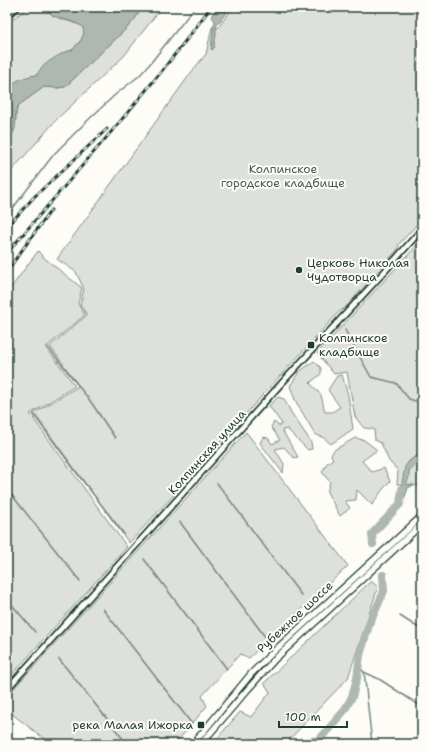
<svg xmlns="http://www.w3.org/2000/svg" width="429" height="751" font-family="'Shantell Sans',sans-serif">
	<rect width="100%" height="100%" fill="#fdfcf7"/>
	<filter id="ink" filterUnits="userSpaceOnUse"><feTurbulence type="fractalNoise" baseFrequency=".025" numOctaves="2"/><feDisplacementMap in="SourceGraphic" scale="8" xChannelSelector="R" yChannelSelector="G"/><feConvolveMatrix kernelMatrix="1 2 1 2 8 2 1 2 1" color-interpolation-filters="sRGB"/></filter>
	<g filter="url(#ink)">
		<!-- green -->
		<path fill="#dde0db" stroke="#7e8e88" d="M 29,7 L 48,7 C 54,21 70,20 82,26 L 85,31 L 84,34 L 81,40 L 72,50 L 65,52 L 37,75 L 31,76 L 19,80 L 14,83 L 7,90 L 7,23 Z
			M 142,7 L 162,7 L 124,56 L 57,119 L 7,176 L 7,141 L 8,140 C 11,135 13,130 15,124 C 17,118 15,111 19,105 L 44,87 L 57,88 L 65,87 L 124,31 L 135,19 Z
			M 233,7 L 422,7 L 422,219 L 399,244 L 398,249 L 346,307 L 339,312 L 268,389 L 172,497 L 129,543 L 34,413 L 79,386 L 50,346 L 87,315 L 80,305 L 84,289 L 76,272 L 57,259 L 193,70 L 206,54 L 212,27 L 218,28 Z
			M 422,240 L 422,486 L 397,484 L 398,471 L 389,461 L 381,443 L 375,440 L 374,429 L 364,428 L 355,417 L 347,372 L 334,374 L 317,353 Z
			M 38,251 L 43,257 L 82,288 L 78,304 L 85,315 L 46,347 L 75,386 L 30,414 L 127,547 L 7,680 L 7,293 Z
			M 314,361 L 321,368 L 321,374 L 310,383 L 321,395 L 325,412 L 332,412 L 340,407 L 328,390 L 337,376 L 342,375 L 348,395 L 353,429 L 331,444 L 324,438 L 315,434 L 295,400 L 290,386 L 299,372 Z
			M 278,397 L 284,399 L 292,414 L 311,442 L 312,449 L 308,450 L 287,429 L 282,430 L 298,457 L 294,458 L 284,447 L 275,449 L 284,464 L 283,473 L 260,443 L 263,437 L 268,438 L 272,444 L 280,440 L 271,427 L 274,422 L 279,426 L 282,424 L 269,406 Z
			M 246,432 L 348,566 L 249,658 L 240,654 L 202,696 L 207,706 L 175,744 L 51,744 L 7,710 L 7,696 Z
			M 355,438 L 364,440 L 377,450 L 362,461 L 372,472 L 384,468 L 390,481 L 383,489 L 372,505 L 357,490 L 356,500 L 345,501 L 350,508 L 340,516 L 327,492 L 330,482 L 322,472 L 327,463 L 333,459 L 331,455 L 334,450 Z
			M 371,581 L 378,587 L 348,678 L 285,744 L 212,744 L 240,712 L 251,717 L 270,692 L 264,683 Z"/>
		<!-- water -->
		<path fill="#aeb8b1" stroke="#75877f" d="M 48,7 L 107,7 L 113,11 L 121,12 L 127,11 L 133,7 L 142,7 L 135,19 L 124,31 L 65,87 L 57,88 L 44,87 L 19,105 C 14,112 16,120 15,128 C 14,133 11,136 8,140 L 7,141 L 7,90 C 10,87 11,85 14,83 C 21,78 29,76 37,75 C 41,65 54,58 63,53 C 66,52 69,51 72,50 C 79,44 87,35 82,26 L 73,22 L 53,16 L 50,13 Z
			M 218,7 L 229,7 L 229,9 L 217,25 L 216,29 L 216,35 L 214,45 L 215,47 L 212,50 L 211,49 L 213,29 L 215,21 L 211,16 Z
			M 422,452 L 422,461 L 409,470 L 409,477 L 406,485 L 412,484 L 412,486 L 408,488 L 405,497 L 399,499 L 405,467 L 409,461 Z"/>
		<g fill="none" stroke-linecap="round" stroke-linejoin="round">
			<!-- stream -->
			<path stroke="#75877f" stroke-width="1.5" d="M 7,216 L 54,154 L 85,123 L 116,94 L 139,76 L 149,65 L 195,7
				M 345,330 L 371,377 L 396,383 L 409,399 L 422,403
				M 48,347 L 91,402 L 115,438
				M 33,414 L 79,476 L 124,534
				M 217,483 L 301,595
				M 7,489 L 80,581
				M 180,522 L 269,642
				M 144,559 L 227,669
				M 7,599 L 35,632
				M 103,609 L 192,724
				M 400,616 L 422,630
				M 59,659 L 127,744
				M 359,667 L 364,672 L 365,680 L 372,744
				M 364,672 L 379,679 L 422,707"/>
			<!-- river -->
			<path stroke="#aeb8b1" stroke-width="8" d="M 373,544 L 372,534 L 400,504 L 402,489
				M 303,744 L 303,742 L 319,740 L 344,711 L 352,697 L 357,678 L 360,655 L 369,625 L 384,591 L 383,575"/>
			<!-- minor casing -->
			<g stroke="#1f3d34" stroke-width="8">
				<path id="minor" d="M 7,15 L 18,7
					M 7,689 L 279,386 L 385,271 L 422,229"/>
			</g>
			<!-- major casing -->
			<g stroke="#1f3d34" stroke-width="8">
				<path id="major" d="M 193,744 L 251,674 L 271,654 L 422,516
					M 201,744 L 248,689 L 275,659 L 422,524"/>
			</g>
			<!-- minor -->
			<use href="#minor" stroke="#fdfcf7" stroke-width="4.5"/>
			<!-- major -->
			<use href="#major" stroke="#fdfcf7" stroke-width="5.5"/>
			<!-- rail casing -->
			<g stroke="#1f3d34" stroke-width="3">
				<path id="rail" d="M 7,227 L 34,197 L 107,129
					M 7,253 C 76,172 148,93 211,7
					M 7,271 L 51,210"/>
			</g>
			<!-- rail -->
			<use href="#rail" stroke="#fdfcf7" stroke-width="1.5" stroke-dasharray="4.5" stroke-linecap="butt"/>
		</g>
	</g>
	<!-- markers -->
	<g fill="#1f3d34" stroke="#fdfcf7" stroke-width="1.5">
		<circle cx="299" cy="270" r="4"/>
		<rect x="307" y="341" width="8" height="8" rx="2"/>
		<rect x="197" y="721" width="8" height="8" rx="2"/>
	</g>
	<g text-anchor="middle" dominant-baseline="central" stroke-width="4" stroke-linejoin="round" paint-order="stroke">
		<!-- park labels -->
		<g font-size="12" fill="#455e55" stroke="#fdfcf7">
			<text x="283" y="169">Колпинское<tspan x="283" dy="14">городское кладбище</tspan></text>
		</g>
		<!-- poi labels -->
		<g font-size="12" fill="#1f3d34" stroke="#fdfcf7" text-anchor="start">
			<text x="307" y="263">Церковь Николая<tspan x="307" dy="14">Чудотворца</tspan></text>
			<text x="319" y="338">Колпинское<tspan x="319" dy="14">кладбище</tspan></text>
			<text x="193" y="725" text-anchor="end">река Малая Ижорка</text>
		</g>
		<!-- street labels -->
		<g font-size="12" fill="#1f3d34" stroke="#fdfcf7">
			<text transform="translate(207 452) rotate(-48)">Колпинская улица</text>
			<text transform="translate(295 617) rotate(-43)">Рубежное шоссе</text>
		</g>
	</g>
	<!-- margin -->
	<rect width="429" height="751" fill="none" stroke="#fdfcf7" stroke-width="24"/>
	<rect x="12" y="12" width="405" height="727" fill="none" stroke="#1f3d34" stroke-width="1.5" filter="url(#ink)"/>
	<!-- scale -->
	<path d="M279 721v6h68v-6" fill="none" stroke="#1f3d34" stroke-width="2"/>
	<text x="285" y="721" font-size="12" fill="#1f3d34" stroke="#fdfcf7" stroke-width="3" paint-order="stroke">100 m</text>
</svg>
